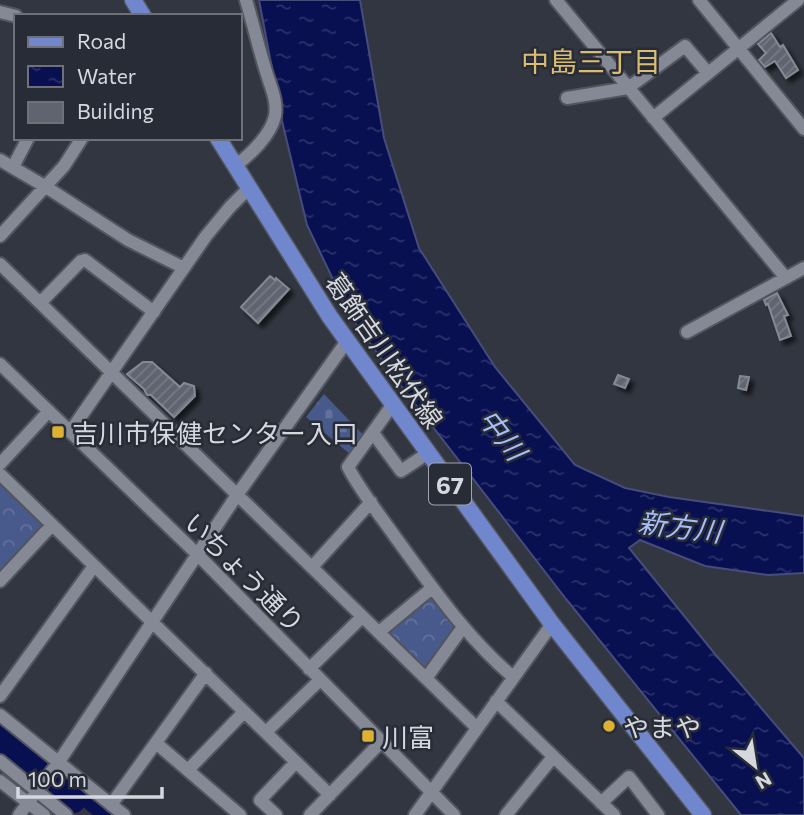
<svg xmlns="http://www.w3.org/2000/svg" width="804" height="815" font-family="Commissioner,'Noto Sans JP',sans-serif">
	<defs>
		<pattern id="cemetery-stones" width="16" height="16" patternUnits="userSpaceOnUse" patternTransform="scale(1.75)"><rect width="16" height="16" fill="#485a8c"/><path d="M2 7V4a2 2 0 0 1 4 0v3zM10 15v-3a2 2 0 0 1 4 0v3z" fill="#62719c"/></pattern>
		<pattern id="park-crowns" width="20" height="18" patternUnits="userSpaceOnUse" patternTransform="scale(1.75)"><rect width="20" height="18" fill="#485a8c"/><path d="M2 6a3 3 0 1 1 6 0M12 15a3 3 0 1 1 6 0" fill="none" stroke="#62719c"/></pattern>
		<pattern id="water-ripples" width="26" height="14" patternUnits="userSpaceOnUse" patternTransform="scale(1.75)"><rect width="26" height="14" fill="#091052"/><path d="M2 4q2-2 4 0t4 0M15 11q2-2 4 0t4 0" fill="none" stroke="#2c326a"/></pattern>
		<pattern id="building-hatch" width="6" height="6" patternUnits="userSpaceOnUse" patternTransform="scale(1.75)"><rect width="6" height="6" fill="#606470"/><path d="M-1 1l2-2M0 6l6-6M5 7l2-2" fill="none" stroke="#767984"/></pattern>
		<filter id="shadow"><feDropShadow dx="4.5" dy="4.5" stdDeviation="2" flood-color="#0009"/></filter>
	</defs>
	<rect width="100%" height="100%" fill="#323640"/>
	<!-- cemetery -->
	<path fill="url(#cemetery-stones)" d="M 324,394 L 365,437 L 351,455 L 306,417 Z"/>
	<!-- park -->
	<path fill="url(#park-crowns)" d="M 0,481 L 43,524 L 0,570 Z
		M 430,594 L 458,626 L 426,670 L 389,635 L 389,630 Z
		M 0,721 L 46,758 L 32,777 L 0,751 Z"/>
	<!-- water -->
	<path fill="url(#water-ripples)" stroke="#464c7c" stroke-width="2" d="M 259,0 L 360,0 L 384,138 L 419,248 L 495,367 L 575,465 L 625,488 L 669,497 L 804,516 L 804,573 L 768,575 L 705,566 L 640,540 L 629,548 L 715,654 L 804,758 L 804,815 L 741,815 L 566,599 L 399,383 L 351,317 L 307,225 L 282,121 Z"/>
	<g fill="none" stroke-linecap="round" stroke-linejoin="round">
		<!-- river -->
		<path stroke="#091052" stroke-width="18" d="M 0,727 L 107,815
			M 0,744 L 75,804"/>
	</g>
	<!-- building -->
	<path fill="url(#building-hatch)" stroke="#848996" stroke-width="2" filter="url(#shadow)" d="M 771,33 L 780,47 L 783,45 L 798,70 L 786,78 L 775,61 L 765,67 L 759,60 L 766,53 L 758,44 Z
		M 270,276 L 275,280 L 276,278 L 289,289 L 258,323 L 241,307 Z
		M 777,293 L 788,315 L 784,316 L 791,336 L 780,340 L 768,304 L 766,305 L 764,300 Z
		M 143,362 L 152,362 L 180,387 L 184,383 L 194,386 L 195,396 L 174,417 L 151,395 L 147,395 L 144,389 L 127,374 Z
		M 618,375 L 629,379 L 625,388 L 614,384 Z
		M 740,376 L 749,377 L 746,390 L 738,388 Z"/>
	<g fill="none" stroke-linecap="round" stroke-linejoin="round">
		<!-- minor casing -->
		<g stroke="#52555e" stroke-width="16">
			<path id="minor" d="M 556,0 L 786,278
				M 699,0 L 804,129
				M 0,12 L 16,16
				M 567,98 L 628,88 L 685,46 L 708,73
				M 653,118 L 798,0
				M 0,160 L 46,187 L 128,240 L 184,268
				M 235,166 C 250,155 271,135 275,116 C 278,100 269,83 265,68 C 258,46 253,23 246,0
				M 13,167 L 28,138
				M 0,236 L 64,166 L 82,138
				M 0,264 L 477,728
				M 40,303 L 81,261 L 85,260 L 154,312
				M 687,332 L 804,268
				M 0,364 L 197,554 L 454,815
				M 395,407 L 388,411 L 348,467 C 361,492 380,515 396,538 C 432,587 466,637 513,677
				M 70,432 L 206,236 L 230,207 L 249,188
				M 373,433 L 401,471 L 428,453
				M 0,464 L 49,411
				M 0,474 L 330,795
				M 312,567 L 371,502
				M 0,581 L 52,525
				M 379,632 L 432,588
				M 309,669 L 362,617
				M 427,677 L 463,627
				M 0,696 L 94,566
				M 496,701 L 614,815
				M 0,715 L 124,815
				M 266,732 L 320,680
				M 156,743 L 240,815
				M 0,761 L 66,815
				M 188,770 L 244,712
				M 0,781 L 44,815
				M 601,803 L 629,777 L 658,815
				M 111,805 L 206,673
				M 19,815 L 58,763 L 237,495 L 347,341
				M 276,815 L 260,800 L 296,762
				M 310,815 L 381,742
				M 415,815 L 552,624
				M 506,815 L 553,757"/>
		</g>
		<!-- major casing -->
		<g stroke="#52555e" stroke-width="19">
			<path id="major" d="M 133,0 L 143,16
				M 218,138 L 330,317 L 552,624 L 703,815"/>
		</g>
		<!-- minor -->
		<use href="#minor" stroke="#848995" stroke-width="12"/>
		<!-- major -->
		<use href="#major" stroke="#7187cd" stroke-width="16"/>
	</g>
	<!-- markers -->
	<g fill="#ddb133" stroke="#282c36" stroke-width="2.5">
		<rect x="51" y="425" width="14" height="14" rx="3.5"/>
		<circle cx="609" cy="726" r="7"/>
		<rect x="361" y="729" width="14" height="14" rx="3.5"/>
	</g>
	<g text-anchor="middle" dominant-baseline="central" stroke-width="5" stroke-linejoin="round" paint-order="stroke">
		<!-- shield labels -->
		<rect fill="#282c36" stroke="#a2a4ac" stroke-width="2" x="429" y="463.5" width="42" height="41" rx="5"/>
		<g font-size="24" font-weight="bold" fill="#d6d8df">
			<text x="450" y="484">67</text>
		</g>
		<!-- street labels -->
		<g font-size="26" fill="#d6d8df" stroke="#282c36">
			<text transform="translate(385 350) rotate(55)">葛飾吉川松伏線</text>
			<text transform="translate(245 572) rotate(45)">いちょう通り</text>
		</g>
		<!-- poi labels -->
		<g font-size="26" fill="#d6d8df" stroke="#282c36" text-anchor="start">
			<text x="72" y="432">吉川市保健センター入口</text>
			<text x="623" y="726">やまや</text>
			<text x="382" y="736">川富</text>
		</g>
		<!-- neighbourhood labels -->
		<g font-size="28" fill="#dabd72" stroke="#282c36">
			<text x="591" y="61">中島三丁目</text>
		</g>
		<!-- water labels -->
		<g font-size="28" font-style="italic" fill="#a7bdf8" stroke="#282c36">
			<text transform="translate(503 434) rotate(52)">中川</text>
			<text transform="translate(680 526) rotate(7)">新方川</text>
		</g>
	</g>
	<!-- legend -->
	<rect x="14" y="14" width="228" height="126" fill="#282c36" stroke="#6e717a" stroke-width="2"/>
	<rect x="28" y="37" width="35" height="10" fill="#7187cd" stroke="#6e717a" stroke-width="2"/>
	<text x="77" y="49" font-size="21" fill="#d6d8df">Road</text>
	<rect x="28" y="66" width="35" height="21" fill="url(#water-ripples)" stroke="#6e717a" stroke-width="2"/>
	<text x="77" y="84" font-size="21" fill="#d6d8df">Water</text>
	<rect x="28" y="102" width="35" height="21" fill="#606470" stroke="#6e717a" stroke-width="2"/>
	<text x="77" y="119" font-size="21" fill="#d6d8df">Building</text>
	<!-- north arrow -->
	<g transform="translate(755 766) rotate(150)" stroke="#282c36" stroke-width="5" paint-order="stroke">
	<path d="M0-5L12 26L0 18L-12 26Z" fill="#d6d8df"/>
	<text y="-10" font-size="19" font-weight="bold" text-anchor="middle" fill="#d6d8df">N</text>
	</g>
	<!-- scale -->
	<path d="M18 787v10h144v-10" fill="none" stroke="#d6d8df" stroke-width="3.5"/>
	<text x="28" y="787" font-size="21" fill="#d6d8df" stroke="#282c36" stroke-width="5" paint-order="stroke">100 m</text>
</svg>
